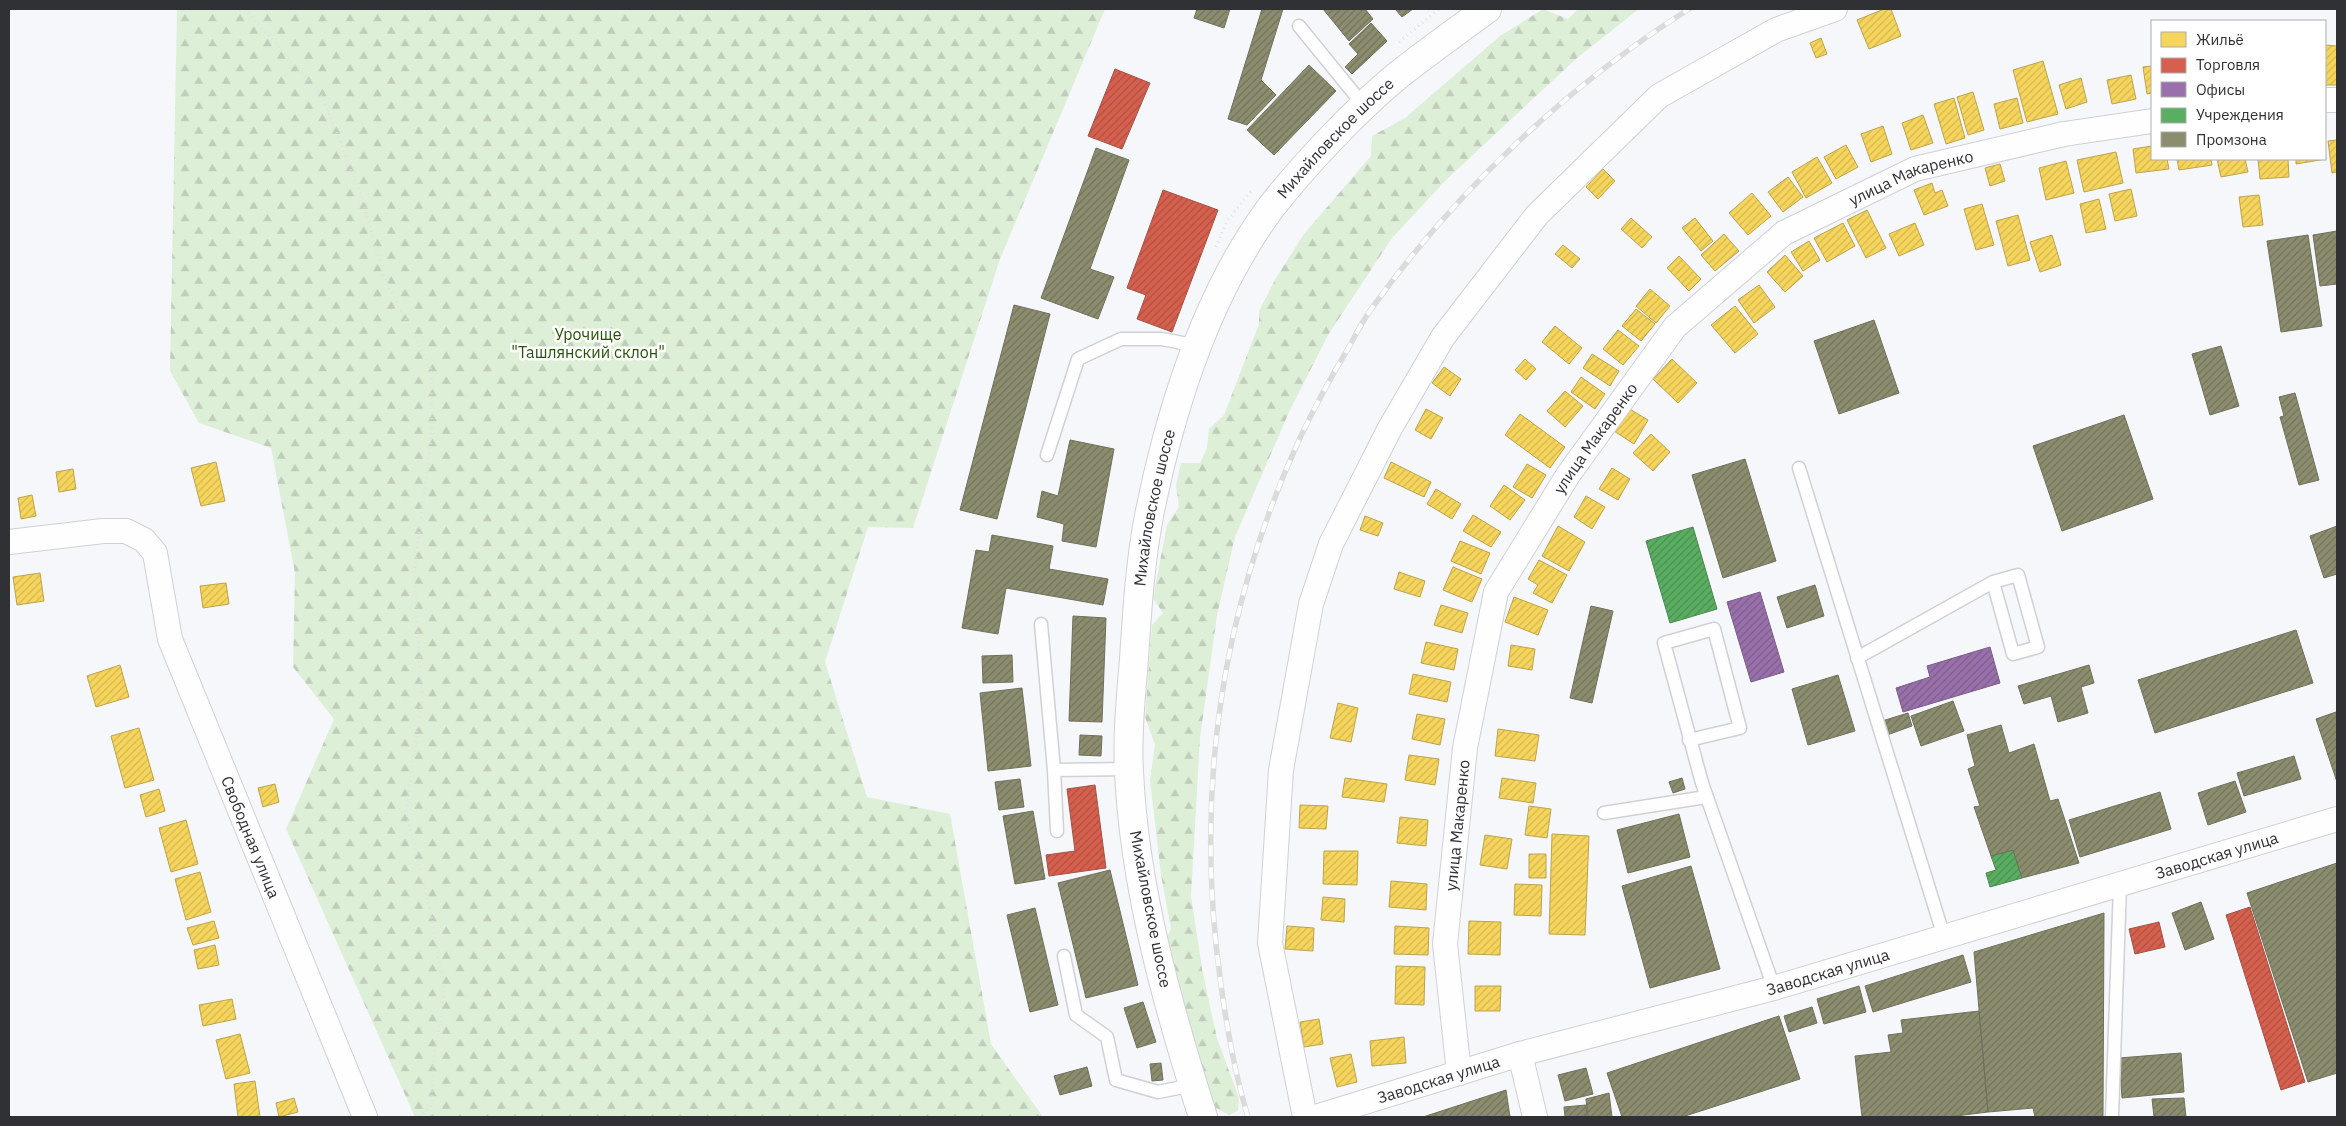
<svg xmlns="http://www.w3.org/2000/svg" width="2346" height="1126" font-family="'IBM Plex Sans',sans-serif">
	<defs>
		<pattern id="forest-firs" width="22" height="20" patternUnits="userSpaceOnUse" patternTransform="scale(1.25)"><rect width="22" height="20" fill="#deefd8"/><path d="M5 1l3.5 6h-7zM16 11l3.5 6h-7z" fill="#bfcdba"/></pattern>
		<pattern id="homes-hatch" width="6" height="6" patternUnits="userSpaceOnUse" patternTransform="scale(1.25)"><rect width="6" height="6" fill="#f6d55c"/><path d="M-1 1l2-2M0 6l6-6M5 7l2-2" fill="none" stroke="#d3b751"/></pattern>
		<pattern id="shops-hatch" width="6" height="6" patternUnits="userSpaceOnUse" patternTransform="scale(1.25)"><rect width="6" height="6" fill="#d6604d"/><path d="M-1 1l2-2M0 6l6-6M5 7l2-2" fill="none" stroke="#ae5041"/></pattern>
		<pattern id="offices-hatch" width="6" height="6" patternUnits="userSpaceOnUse" patternTransform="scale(1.25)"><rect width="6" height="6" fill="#9970ab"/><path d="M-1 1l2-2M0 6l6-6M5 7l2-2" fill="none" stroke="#7d5d8c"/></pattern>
		<pattern id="public-hatch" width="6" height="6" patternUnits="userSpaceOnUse" patternTransform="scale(1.25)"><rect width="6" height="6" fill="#5aae61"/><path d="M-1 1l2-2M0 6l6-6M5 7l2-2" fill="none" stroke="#4b8e51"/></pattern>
		<pattern id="industry-hatch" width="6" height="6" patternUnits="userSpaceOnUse" patternTransform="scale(1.25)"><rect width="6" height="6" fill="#8c8c6e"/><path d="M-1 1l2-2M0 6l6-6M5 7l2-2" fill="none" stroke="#73735b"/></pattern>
	</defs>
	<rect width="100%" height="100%" fill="#f5f7fa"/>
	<!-- forest -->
	<path fill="url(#forest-firs)" d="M 177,9 L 1105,9 L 1000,259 L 913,528 L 868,527 L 825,662 L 867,797 L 950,814 L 991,1044 L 1043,1117 L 415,1117 L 286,829 L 334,719 L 293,667 L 295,573 L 271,448 L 199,423 L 170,371 Z
		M 1543,9 L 1568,19 L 1578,9 L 1639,9 L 1577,58 L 1447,179 L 1392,238 L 1328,335 L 1289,412 L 1235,537 L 1217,615 L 1200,738 L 1191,896 L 1202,969 L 1217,1038 L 1239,1098 L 1238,1111 L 1229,1115 L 1212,1106 L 1165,941 L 1171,929 L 1161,875 L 1150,780 L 1155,745 L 1145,717 L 1152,625 L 1163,613 L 1153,598 L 1167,525 L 1179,507 L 1176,485 L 1181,463 L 1200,463 L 1207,448 L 1209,429 L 1224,415 L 1259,324 L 1259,311 L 1276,278 L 1304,234 L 1371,156 L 1372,136 L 1405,118 L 1500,36 Z"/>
	<!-- homes -->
	<path fill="url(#homes-hatch)" stroke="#bba450" d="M 1884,9 L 1891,9 L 1901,36 L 1869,49 L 1857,20 Z
		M 1821,38 L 1827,54 L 1816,58 L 1810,43 Z
		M 2325,45 L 2337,46 L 2337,85 L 2325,85 Z
		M 2043,61 L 2058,114 L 2027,122 L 2013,70 Z
		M 2152,66 L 2152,93 L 2147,94 L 2143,67 Z
		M 2131,75 L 2136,99 L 2112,104 L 2107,80 Z
		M 2081,78 L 2087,102 L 2066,109 L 2059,85 Z
		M 1973,92 L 1984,130 L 1968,135 L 1957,97 Z
		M 1954,98 L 1965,138 L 1946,144 L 1934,104 Z
		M 2017,98 L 2023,123 L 2000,129 L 1994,104 Z
		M 1923,115 L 1933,143 L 1911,150 L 1902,123 Z
		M 1883,126 L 1892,154 L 1871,162 L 1861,134 Z
		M 2337,140 L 2337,172 L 2332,173 L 2328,141 Z
		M 1846,145 L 1858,167 L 1836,179 L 1824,157 Z
		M 2152,146 L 2152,159 L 2167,159 L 2169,169 L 2136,173 L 2133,149 Z
		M 2116,152 L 2123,183 L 2084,192 L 2077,160 Z
		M 2325,153 L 2326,159 L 2296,164 L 2296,159 L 2325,159 Z
		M 1817,157 L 1832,183 L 1806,198 L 1792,172 Z
		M 2177,159 L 2211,159 L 2212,165 L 2179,170 Z
		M 2217,159 L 2245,159 L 2248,172 L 2221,177 Z
		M 2258,159 L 2288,159 L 2289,177 L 2260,179 Z
		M 2066,161 L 2074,193 L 2046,200 L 2039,168 Z
		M 2000,164 L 2005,181 L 1990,186 L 1985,168 Z
		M 1603,169 L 1615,181 L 1598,199 L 1586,187 Z
		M 1788,177 L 1803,197 L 1783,212 L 1768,192 Z
		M 1932,183 L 1935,193 L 1942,190 L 1948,206 L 1924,215 L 1914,190 Z
		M 2131,189 L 2137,216 L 2115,221 L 2109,194 Z
		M 1752,193 L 1771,216 L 1748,235 L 1729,213 Z
		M 2259,195 L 2263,225 L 2243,227 L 2239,197 Z
		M 2099,199 L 2106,229 L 2086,233 L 2080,204 Z
		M 1982,204 L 1994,245 L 1976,250 L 1964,209 Z
		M 1867,210 L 1886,248 L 1866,258 L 1847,220 Z
		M 2018,215 L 2030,260 L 2008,266 L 1996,221 Z
		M 1631,218 L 1652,237 L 1642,248 L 1621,229 Z
		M 1695,218 L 1713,241 L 1701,251 L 1682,228 Z
		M 1843,223 L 1855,246 L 1827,262 L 1814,238 Z
		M 1915,223 L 1924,245 L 1899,256 L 1889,234 Z
		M 1724,234 L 1739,251 L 1715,271 L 1701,255 Z
		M 2052,235 L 2061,265 L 2040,272 L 2030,242 Z
		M 1809,241 L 1820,260 L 1803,271 L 1791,252 Z
		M 1563,245 L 1580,259 L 1572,268 L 1555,254 Z
		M 1785,255 L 1803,276 L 1785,292 L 1767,272 Z
		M 1679,256 L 1701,279 L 1689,291 L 1667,268 Z
		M 1759,285 L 1775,307 L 1754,323 L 1738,300 Z
		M 1650,289 L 1670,306 L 1656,323 L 1636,306 Z
		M 1735,306 L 1758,334 L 1735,353 L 1711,325 Z
		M 1636,309 L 1655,324 L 1641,341 L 1622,326 Z
		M 1555,326 L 1582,348 L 1569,364 L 1542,342 Z
		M 1618,330 L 1639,346 L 1623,365 L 1603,349 Z
		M 1592,354 L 1619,371 L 1610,386 L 1583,368 Z
		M 1525,359 L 1536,369 L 1526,380 L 1515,370 Z
		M 1672,359 L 1697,383 L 1678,403 L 1653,379 Z
		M 1444,367 L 1461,379 L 1450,396 L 1432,383 Z
		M 1581,377 L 1605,394 L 1595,409 L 1571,392 Z
		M 1565,391 L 1583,406 L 1565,427 L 1547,411 Z
		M 1628,408 L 1648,420 L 1634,444 L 1614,431 Z
		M 1426,409 L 1443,418 L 1431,439 L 1415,430 Z
		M 1520,414 L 1565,447 L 1550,468 L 1505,435 Z
		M 1651,434 L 1670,452 L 1653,471 L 1633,453 Z
		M 216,462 L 225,501 L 201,506 L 191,468 Z
		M 1391,462 L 1431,482 L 1424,497 L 1384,478 Z
		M 1527,464 L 1546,475 L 1532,498 L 1513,487 Z
		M 1612,468 L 1630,479 L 1618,500 L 1599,489 Z
		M 73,469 L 76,489 L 59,492 L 56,472 Z
		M 1504,485 L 1525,500 L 1510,520 L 1490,506 Z
		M 1436,489 L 1461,504 L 1452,519 L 1427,504 Z
		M 32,495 L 36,516 L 21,519 L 18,498 Z
		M 1586,496 L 1605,507 L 1592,529 L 1574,517 Z
		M 1473,515 L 1501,532 L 1491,547 L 1463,531 Z
		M 1365,516 L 1383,523 L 1378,536 L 1360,530 Z
		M 1558,526 L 1585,542 L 1569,571 L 1542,556 Z
		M 1460,541 L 1490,553 L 1481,574 L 1451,561 Z
		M 1539,560 L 1567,575 L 1552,603 L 1533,593 L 1538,585 L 1528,579 Z
		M 1453,567 L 1482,579 L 1472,602 L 1443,590 Z
		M 1399,572 L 1425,581 L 1420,597 L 1394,589 Z
		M 40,573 L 44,601 L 17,605 L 13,577 Z
		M 226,583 L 229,604 L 203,608 L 200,586 Z
		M 1514,597 L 1548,610 L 1538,635 L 1505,622 Z
		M 1441,605 L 1468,613 L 1462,633 L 1434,625 Z
		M 1426,642 L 1458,649 L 1454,670 L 1421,663 Z
		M 1511,645 L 1535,649 L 1532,670 L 1508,666 Z
		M 120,665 L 129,697 L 96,707 L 87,676 Z
		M 1413,674 L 1451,682 L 1447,702 L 1409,694 Z
		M 1338,703 L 1358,708 L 1351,742 L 1330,738 Z
		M 1417,714 L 1445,719 L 1440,745 L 1412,739 Z
		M 139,728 L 154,780 L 125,788 L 111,736 Z
		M 1498,729 L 1539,735 L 1535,761 L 1495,756 Z
		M 1409,755 L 1439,759 L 1435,785 L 1405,780 Z
		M 1345,778 L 1387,784 L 1384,802 L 1342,797 Z
		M 1502,778 L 1536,783 L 1533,803 L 1499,798 Z
		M 275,784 L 279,802 L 263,807 L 258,788 Z
		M 159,789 L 165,811 L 146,817 L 140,795 Z
		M 1300,805 L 1328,806 L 1326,829 L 1299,828 Z
		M 1529,806 L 1551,809 L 1547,838 L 1525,835 Z
		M 1400,817 L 1428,820 L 1426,846 L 1397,843 Z
		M 186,820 L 198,864 L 171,872 L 159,828 Z
		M 1552,834 L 1589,836 L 1585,935 L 1549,934 Z
		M 1485,835 L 1512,839 L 1507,869 L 1480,865 Z
		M 1324,851 L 1358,851 L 1357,885 L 1323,884 Z
		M 1529,854 L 1546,854 L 1546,878 L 1529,878 Z
		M 200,872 L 211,912 L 186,920 L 175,879 Z
		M 1391,881 L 1427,884 L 1426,910 L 1389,907 Z
		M 1515,884 L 1542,885 L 1541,916 L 1514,915 Z
		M 1323,897 L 1345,899 L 1344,922 L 1321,920 Z
		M 214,921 L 219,938 L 193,945 L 187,928 Z
		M 1469,921 L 1501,922 L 1500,955 L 1468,954 Z
		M 1287,926 L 1314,928 L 1313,951 L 1285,949 Z
		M 1395,926 L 1429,928 L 1428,955 L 1394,954 Z
		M 215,945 L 219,965 L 198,969 L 194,950 Z
		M 1396,966 L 1425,967 L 1424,1005 L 1395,1004 Z
		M 1475,986 L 1501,986 L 1500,1011 L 1475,1011 Z
		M 232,999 L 236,1019 L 203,1026 L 199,1005 Z
		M 1319,1019 L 1323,1044 L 1304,1047 L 1300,1022 Z
		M 240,1034 L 250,1073 L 226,1079 L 216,1040 Z
		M 1404,1037 L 1406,1063 L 1372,1066 L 1370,1041 Z
		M 1351,1054 L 1357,1082 L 1337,1087 L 1330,1058 Z
		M 255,1081 L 260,1117 L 238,1117 L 234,1084 Z
		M 294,1098 L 298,1112 L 279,1117 L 276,1103 Z"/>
	<!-- shops -->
	<path fill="url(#shops-hatch)" stroke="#a45246" d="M 1115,69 L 1150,83 L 1122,149 L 1088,136 Z
		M 1163,190 L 1218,210 L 1172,332 L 1137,319 L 1146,295 L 1127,288 Z
		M 1095,785 L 1106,868 L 1049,876 L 1046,855 L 1075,851 L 1067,789 Z
		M 2250,907 L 2305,1082 L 2281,1090 L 2226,915 Z
		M 2159,922 L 2165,947 L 2135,954 L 2129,929 Z"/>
	<!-- offices -->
	<path fill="url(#offices-hatch)" stroke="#7a5d87" d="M 1760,592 L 1784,672 L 1751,682 L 1727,602 Z
		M 1990,647 L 2000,683 L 1903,712 L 1896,688 L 1930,677 L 1927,666 Z"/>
	<!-- public -->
	<path fill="url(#public-hatch)" stroke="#4d8854" d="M 1693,527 L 1717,609 L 1670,623 L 1646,541 Z
		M 2013,850 L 2022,878 L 1990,887 L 1986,873 L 1996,870 L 1991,856 Z"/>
	<!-- industry -->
	<path fill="url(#industry-hatch)" stroke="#70715d" d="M 1197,9 L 1230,9 L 1224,28 L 1194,18 Z
		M 1262,9 L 1283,9 L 1261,80 L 1276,95 L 1247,125 L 1228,119 Z
		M 1323,9 L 1365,9 L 1373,19 L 1349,41 Z
		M 1395,9 L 1413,9 L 1402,17 Z
		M 1371,23 L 1387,41 L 1352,74 L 1345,67 L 1358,54 L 1349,44 Z
		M 1309,65 L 1336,91 L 1274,155 L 1247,130 Z
		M 1096,148 L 1129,160 L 1090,269 L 1114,277 L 1098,319 L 1041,298 Z
		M 2337,231 L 2337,284 L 2320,286 L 2313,235 Z
		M 2308,235 L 2322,326 L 2281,332 L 2267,241 Z
		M 1014,305 L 1050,314 L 997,519 L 960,510 Z
		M 1874,320 L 1899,393 L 1839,414 L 1814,341 Z
		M 2221,346 L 2239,406 L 2210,415 L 2192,354 Z
		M 2295,393 L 2319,480 L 2299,485 L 2280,417 L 2284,416 L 2279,397 Z
		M 2124,415 L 2153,499 L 2062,531 L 2033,446 Z
		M 1070,440 L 1114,449 L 1096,547 L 1062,541 L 1064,524 L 1037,517 L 1042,491 L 1058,496 Z
		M 1745,459 L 1776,561 L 1723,578 L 1692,475 Z
		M 2337,526 L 2337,574 L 2324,578 L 2310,536 Z
		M 992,535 L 1053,546 L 1049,569 L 1108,579 L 1103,605 L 1006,588 L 998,634 L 962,628 L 976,550 L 989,552 Z
		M 1815,585 L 1824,616 L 1787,628 L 1777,597 Z
		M 1591,606 L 1613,611 L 1592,703 L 1570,698 Z
		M 1073,616 L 1106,618 L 1102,722 L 1069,721 Z
		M 2296,630 L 2313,683 L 2155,733 L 2138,680 Z
		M 1012,655 L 1013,682 L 983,683 L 982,656 Z
		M 2089,665 L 2094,683 L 2081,687 L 2088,713 L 2058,722 L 2051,696 L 2024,704 L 2018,686 Z
		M 1838,675 L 1855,731 L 1808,745 L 1792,689 Z
		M 1022,688 L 1031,766 L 988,771 L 980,693 Z
		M 1953,701 L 1964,731 L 1921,746 L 1911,716 Z
		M 2336,712 L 2337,717 L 2337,782 L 2316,719 Z
		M 1908,713 L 1912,726 L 1887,735 L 1882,721 Z
		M 2001,725 L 2009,753 L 2034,744 L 2050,801 L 2058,799 L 2079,863 L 2022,878 L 2013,850 L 1991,856 L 1974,807 L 1980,806 L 1968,769 L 1975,766 L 1967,735 Z
		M 1080,735 L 1102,736 L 1101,756 L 1079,755 Z
		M 2294,756 L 2301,779 L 2244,796 L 2237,773 Z
		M 1682,778 L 1685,789 L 1673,793 L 1669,782 Z
		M 1020,779 L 1024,807 L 999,810 L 995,782 Z
		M 2235,781 L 2246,812 L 2208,825 L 2198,793 Z
		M 2160,792 L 2171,829 L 2080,857 L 2069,820 Z
		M 1033,811 L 1045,879 L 1015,884 L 1003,816 Z
		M 1679,814 L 1690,857 L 1628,873 L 1617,830 Z
		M 2337,863 L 2337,1073 L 2308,1082 L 2247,893 Z
		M 1691,866 L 1720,969 L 1650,988 L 1622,886 Z
		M 1110,870 L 1138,985 L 1086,998 L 1058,883 Z
		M 2201,902 L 2214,939 L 2185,950 L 2172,913 Z
		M 1035,908 L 1058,1005 L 1030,1012 L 1007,915 Z
		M 2104,913 L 2103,1117 L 2035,1117 L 2033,1108 L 1988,1112 L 1974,952 Z
		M 1963,955 L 1971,982 L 1873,1012 L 1865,986 Z
		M 1859,986 L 1866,1012 L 1824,1024 L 1817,999 Z
		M 1143,1002 L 1156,1042 L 1137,1048 L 1124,1008 Z
		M 1812,1007 L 1817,1023 L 1789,1032 L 1784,1016 Z
		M 1979,1011 L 1988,1112 L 1948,1117 L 1862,1117 L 1855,1056 L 1891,1052 L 1888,1035 L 1903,1033 L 1901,1020 Z
		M 1779,1016 L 1800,1079 L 1682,1117 L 1622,1117 L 1607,1073 Z
		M 2181,1053 L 2184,1092 L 2122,1098 L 2119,1058 Z
		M 1161,1063 L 1163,1080 L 1152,1081 L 1150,1064 Z
		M 1087,1067 L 1092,1086 L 1060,1095 L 1054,1076 Z
		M 1586,1068 L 1593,1094 L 1565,1101 L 1558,1075 Z
		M 1506,1090 L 1510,1117 L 1423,1117 Z
		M 1609,1093 L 1612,1117 L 1588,1117 L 1586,1099 Z
		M 2184,1098 L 2186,1117 L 2154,1117 L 2152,1099 Z
		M 1586,1105 L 1587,1117 L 1565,1117 L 1564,1107 Z"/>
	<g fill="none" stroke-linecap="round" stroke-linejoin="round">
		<!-- lane casing -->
		<g stroke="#cfd1d4" stroke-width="15">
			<path id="lane" d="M 1299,26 L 1365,107
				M 1047,455 L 1078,359 L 1121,339 L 1162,339 L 1198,346
				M 1799,468 L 1944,937
				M 1041,624 L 1054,770
				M 1857,658 L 1993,582 L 2018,575 L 2038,647 L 2013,654 L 1993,582
				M 1689,740 L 1740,728 L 1714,629 L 1664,643 L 1702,783 L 1774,988
				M 1604,813 L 1706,797
				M 1057,831 L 1054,770 L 1129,769
				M 1064,956 L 1076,1015 L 1107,1037 L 1116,1080 L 1158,1092 L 1193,1085
				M 2112,1117 L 2120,885"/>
		</g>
		<!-- street casing -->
		<g stroke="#cfd1d4" stroke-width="26">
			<g id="street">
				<path d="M 2325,100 L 2337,100"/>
				<path id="s1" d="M 9,542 L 103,531 L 126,531 L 144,540 L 155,553 L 170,639 L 365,1117"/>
				<path d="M 1520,1054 L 1535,1117"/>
				<path id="s2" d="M 1459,1073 L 1445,944 L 1465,748 L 1496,592 L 1568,475 L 1675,327 L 1784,233 L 1915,169 L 2064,134 L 2152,121"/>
				<path d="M 1305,1117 L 1270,943 L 1281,770 L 1311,604 L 1331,544 L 1390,428 L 1443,337 L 1537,215 L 1659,96 L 1776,30 L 1835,9"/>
				<path id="s3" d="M 1316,1117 L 1520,1054 L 1774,988 L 2337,819"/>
			</g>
		</g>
		<!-- secondary casing -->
		<g stroke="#cfd1d4" stroke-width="30">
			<g id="secondary">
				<path id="s4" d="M 1203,1117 C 1168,1007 1134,887 1129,771 C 1127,734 1131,696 1134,659 C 1137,612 1140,563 1149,516 C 1170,411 1207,293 1272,206 C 1305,164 1356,110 1397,76 C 1426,53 1457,31 1487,9"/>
			</g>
		</g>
		<!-- path -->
		<path stroke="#e0e1e2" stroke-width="3" stroke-dasharray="1 4" stroke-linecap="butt" d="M 245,9 L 322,96 L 363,200 L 383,275 L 431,369 L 432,432 L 414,572 L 422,696 L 406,812 L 431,914 L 444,993 L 434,1058 L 431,1106 L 420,1117
			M 1399,42 L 1439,9
			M 1216,247 L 1227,221 L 1252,190"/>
		<!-- lane -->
		<use href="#lane" stroke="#fefefe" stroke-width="12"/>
		<!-- street -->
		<use href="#street" stroke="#fefefe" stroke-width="24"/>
		<!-- secondary -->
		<use href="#secondary" stroke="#fefefe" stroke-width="28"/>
		<!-- rail casing -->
		<g stroke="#dbdbdc" stroke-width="5.5">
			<path id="rail" d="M 1248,1117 C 1235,1074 1227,1029 1221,985 C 1194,795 1220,612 1300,438 C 1315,406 1331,377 1349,347 C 1356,334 1363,320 1372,308 C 1457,190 1566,87 1689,9"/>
		</g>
		<!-- rail -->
		<use href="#rail" stroke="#fff" stroke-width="4" stroke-dasharray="11" stroke-linecap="butt"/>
	</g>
	<g text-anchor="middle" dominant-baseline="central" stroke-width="5" stroke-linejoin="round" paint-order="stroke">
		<!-- street labels -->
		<g font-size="16" fill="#303134" stroke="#fff">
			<text stroke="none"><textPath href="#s4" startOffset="1040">Михайловское шоссе</textPath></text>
			<text stroke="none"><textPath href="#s2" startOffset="1089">улица Макаренко</textPath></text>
			<text stroke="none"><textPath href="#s2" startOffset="669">улица Макаренко</textPath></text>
			<text stroke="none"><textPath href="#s4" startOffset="620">Михайловское шоссе</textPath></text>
			<text stroke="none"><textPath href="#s2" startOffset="249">улица Макаренко</textPath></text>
			<text stroke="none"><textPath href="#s1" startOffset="456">Свободная улица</textPath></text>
			<text stroke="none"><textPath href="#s3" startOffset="938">Заводская улица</textPath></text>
			<text transform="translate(1151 909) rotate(79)">Михайловское шоссе</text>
			<text stroke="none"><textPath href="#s3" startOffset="532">Заводская улица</textPath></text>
			<text stroke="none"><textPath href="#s3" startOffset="128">Заводская улица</textPath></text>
		</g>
		<!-- park labels -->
		<g font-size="16" fill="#295309" stroke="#fff">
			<text x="588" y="334">Урочище<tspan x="588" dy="18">"Ташлянский склон"</tspan></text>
		</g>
	</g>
	<!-- border -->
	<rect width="2346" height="1126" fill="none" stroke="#303134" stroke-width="20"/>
	<!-- legend -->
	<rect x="2151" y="20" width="175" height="140" fill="#ffffff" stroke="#acadae"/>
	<rect x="2161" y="32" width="25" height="15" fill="#f6d55c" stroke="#acadae"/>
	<text x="2196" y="45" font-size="15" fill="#303134">Жильё</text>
	<rect x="2161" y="58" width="25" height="15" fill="#d6604d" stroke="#acadae"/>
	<text x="2196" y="70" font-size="15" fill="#303134">Торговля</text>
	<rect x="2161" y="82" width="25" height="15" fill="#9970ab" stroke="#acadae"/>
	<text x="2196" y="95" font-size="15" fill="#303134">Офисы</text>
	<rect x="2161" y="108" width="25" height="15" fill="#5aae61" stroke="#acadae"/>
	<text x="2196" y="120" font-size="15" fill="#303134">Учреждения</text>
	<rect x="2161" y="132" width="25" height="15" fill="#8c8c6e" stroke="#acadae"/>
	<text x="2196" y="145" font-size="15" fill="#303134">Промзона</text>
</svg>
